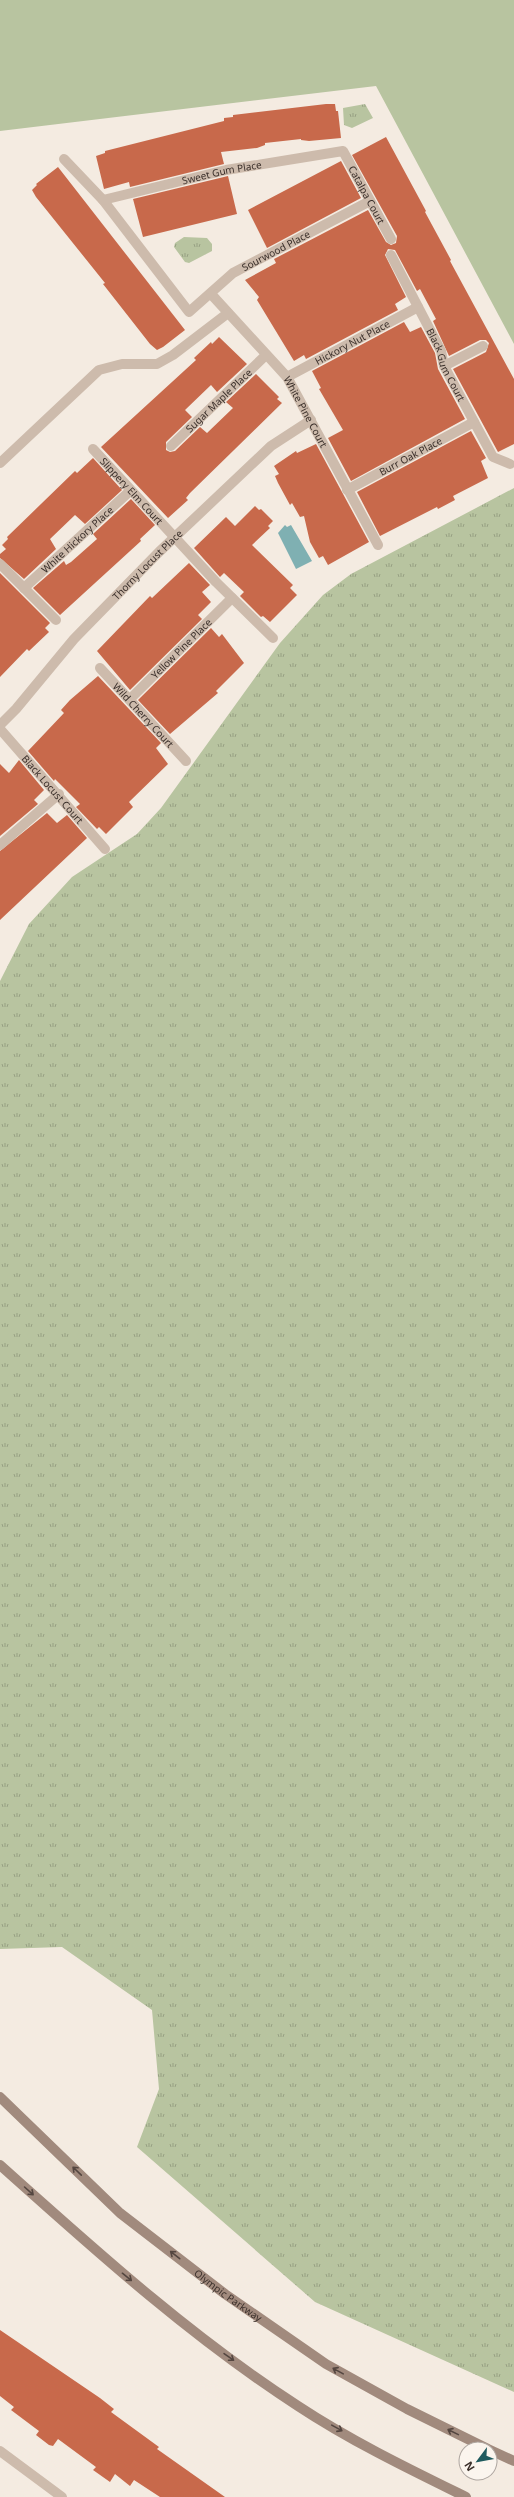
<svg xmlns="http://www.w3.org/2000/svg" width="514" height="2497" font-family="'Noto Sans',sans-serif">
	<defs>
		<pattern id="grass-tufts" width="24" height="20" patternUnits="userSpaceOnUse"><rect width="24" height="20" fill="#b8c4a0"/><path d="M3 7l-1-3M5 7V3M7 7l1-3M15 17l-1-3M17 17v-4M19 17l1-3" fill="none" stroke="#97a083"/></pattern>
	</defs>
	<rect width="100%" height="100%" fill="#f4ebe1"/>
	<!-- grass -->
	<path fill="url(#grass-tufts)" d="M 365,104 L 373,118 L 352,128 L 344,125 L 343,108 Z
		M 184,237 L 207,238 L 212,244 L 212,251 L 189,263 L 185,262 L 174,247 L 175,243 Z
		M 514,488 L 514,2392 L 315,2302 L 137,2147 L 159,2089 L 152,2010 L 62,1947 L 0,1949 L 0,981 L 29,924 L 72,877 L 137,834 L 161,808 L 280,643 L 323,595 L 351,574 Z"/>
	<!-- pitch -->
	<path fill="#b8c4a0" d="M 0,0 L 514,0 L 514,344 L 376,86 L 0,131 Z"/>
	<!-- water -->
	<path fill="#7fb0b2" d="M 285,525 L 287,527 L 291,525 L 312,561 L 296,569 L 278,533 Z"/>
	<!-- building -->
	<path fill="#c8694b" d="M 326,104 L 335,104 L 336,111 L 338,111 L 341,138 L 309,141 L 301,140 L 301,139 L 265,143 L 265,145 L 257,148 L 221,152 L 224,164 L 130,187 L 129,182 L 104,189 L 96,156 L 105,153 L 105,151 L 224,121 L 224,118 L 233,117 L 233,115 Z
		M 386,137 L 426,211 L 425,212 L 451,260 L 450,261 L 514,379 L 514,444 L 498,452 L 453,369 L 486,352 L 489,343 L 486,340 L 480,340 L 449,356 L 433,321 L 436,319 L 420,289 L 417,291 L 395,250 L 388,249 L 385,255 L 406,297 L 395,304 L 398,310 L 306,359 L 304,355 L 294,361 L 257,300 L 259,297 L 245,280 L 276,263 L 274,259 L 368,210 L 386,242 L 391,245 L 396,243 L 397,236 L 352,155 Z
		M 341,161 L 361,198 L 267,248 L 248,210 Z
		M 58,167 L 185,330 L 163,347 L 157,350 L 150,344 L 103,284 L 105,283 L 36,197 L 32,190 L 37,185 L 36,184 Z
		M 228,176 L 237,214 L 143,237 L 133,199 Z
		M 404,322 L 410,332 L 421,327 L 435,353 L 438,369 L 465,419 L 351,481 L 328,438 L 343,430 L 319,389 L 321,388 L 312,371 Z
		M 219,337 L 247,364 L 217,392 L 211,385 L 185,410 L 192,417 L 166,442 L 166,450 L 170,452 L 175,451 L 200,427 L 207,433 L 233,408 L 226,402 L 256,374 L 279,397 L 277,399 L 282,403 L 190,493 L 186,498 L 188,500 L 168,518 L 101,447 L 196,360 L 194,358 L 211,342 L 212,344 Z
		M 471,431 L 486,458 L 481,461 L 488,478 L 453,496 L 455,500 L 438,509 L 437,507 L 380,536 L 357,492 Z
		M 316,444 L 369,542 L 328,565 L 323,556 L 319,558 L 310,542 L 304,516 L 300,517 L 292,503 L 290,505 L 278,483 L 275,476 L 279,474 L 274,466 L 296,451 L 297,453 Z
		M 93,458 L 122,490 L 85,524 L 75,515 L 50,539 L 56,549 L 24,579 L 0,558 L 0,554 L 6,549 L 2,545 L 8,539 L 7,537 L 75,471 L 77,473 Z
		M 131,499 L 155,525 L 140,539 L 141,541 L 60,615 L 33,588 L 64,561 L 66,565 L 71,562 L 97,539 L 93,534 Z
		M 255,506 L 259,510 L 261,509 L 273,521 L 268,526 L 270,528 L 252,545 L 293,585 L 290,588 L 297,595 L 270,622 L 263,616 L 261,617 L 240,596 L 244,592 L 224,573 L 220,577 L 194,548 L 226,517 L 235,526 Z
		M 189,563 L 210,585 L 202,592 L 211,602 L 198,615 L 202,619 L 130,690 L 97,651 L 150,596 L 152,598 Z
		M 0,573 L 50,623 L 45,628 L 49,632 L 29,651 L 27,649 L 0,677 Z
		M 211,628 L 219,637 L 222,634 L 244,663 L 216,691 L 218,693 L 170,734 L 138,700 Z
		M 98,676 L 161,743 L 156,748 L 168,764 L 129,802 L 133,807 L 106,834 L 99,827 L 97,829 L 76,807 L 80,804 L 55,779 L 54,781 L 28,751 L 64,713 L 61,710 L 70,700 Z
		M 19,760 L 44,790 L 34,800 L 38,804 L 0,836 L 0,764 L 9,773 Z
		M 47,813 L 57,823 L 67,815 L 87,838 L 0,920 L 0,851 Z
		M 0,2330 L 100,2398 L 114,2409 L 111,2412 L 159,2447 L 157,2449 L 225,2497 L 160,2497 L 134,2480 L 130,2486 L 115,2474 L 110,2482 L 93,2470 L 96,2467 L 58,2439 L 53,2446 L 49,2445 L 36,2435 L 39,2431 L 11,2410 L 14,2407 L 0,2396 Z"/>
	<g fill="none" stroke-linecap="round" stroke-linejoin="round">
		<!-- minor -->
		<g stroke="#cdbbac" stroke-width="10">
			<path id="s1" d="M 64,159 L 103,200 L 189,312 L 233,273 L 370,201"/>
			<path id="s2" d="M 103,200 L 226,170 L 343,151 L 391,239"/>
			<path id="s3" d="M 391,255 L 441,351 L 444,366 L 493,457 L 510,464"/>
			<path id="s4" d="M 211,294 L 287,377 L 378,545"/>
			<path d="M 444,366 L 483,346"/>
			<path id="s5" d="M 287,377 L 418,307"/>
			<path id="s6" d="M 171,446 L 266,355"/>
			<path id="s7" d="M 93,449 L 216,582 L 273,638"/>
			<path d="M 0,463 L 99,370 L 122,364 L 157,364 L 173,355 L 228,313"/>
			<path id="s8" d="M 347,490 L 474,422"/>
			<path d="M 0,564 L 56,620"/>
			<path id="s9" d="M 24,588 L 130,491"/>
			<path id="s10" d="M 100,668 L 186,761"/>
			<path id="s11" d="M 130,699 L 232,598"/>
			<path id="s12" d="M 0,725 L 16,709 L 74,639 L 159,552 L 271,446 L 311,420"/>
			<path id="s13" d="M 0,729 L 105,849"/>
			<path d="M 0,845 L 59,794"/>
			<path d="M 0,2451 L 62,2497"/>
		</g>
		<!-- secondary -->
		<g stroke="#a18a7d" stroke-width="10">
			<path id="s14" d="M 0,2097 L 120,2213 L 225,2294 L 326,2364 L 407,2409 L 488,2449"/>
			<path d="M 0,2165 C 95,2250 191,2337 298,2406 C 351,2441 409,2469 466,2497"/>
			<path d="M 490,2450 L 514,2461"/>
		</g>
	</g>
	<!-- one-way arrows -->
	<defs><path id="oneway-shaft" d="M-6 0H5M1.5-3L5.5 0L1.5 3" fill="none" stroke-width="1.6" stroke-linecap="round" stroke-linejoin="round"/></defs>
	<g stroke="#544640">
		<use href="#oneway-shaft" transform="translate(77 2171) rotate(-136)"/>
		<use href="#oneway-shaft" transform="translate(29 2191) rotate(42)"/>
		<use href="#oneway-shaft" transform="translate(175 2255) rotate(-142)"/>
		<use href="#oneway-shaft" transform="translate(127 2277) rotate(39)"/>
		<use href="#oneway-shaft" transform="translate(229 2357) rotate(35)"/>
		<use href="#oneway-shaft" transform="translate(338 2371) rotate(-151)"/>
		<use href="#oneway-shaft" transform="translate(337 2428) rotate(29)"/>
		<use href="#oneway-shaft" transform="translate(453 2432) rotate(-154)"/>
	</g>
	<g text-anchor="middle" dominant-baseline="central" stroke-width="4" stroke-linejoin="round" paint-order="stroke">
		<!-- street labels -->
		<g font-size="10" fill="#3b302b" stroke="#fbf5ee">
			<text stroke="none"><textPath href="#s2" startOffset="122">Sweet Gum Place</textPath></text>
			<text stroke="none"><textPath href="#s2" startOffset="295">Catalpa Court</textPath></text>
			<text stroke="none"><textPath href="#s1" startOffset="305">Sourwood Place</textPath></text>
			<text stroke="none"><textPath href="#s5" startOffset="74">Hickory Nut Place</textPath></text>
			<text stroke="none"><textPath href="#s3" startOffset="123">Black Gum Court</textPath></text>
			<text stroke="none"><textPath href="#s6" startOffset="66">Sugar Maple Place</textPath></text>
			<text stroke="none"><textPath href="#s4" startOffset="152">White Pine Court</textPath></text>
			<text stroke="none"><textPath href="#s8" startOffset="72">Burr Oak Place</textPath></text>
			<text stroke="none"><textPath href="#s7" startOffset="57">Slippery Elm Court</textPath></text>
			<text stroke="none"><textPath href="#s9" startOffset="72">White Hickory Place</textPath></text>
			<text stroke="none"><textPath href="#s12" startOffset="218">Thorny Locust Place</textPath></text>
			<text stroke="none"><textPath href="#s11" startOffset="72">Yellow Pine Place</textPath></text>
			<text stroke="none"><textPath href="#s10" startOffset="64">Wild Cherry Court</textPath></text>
			<text stroke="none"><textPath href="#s13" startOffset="80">Black Locust Court</textPath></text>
			<text stroke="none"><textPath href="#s14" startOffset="303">Olympic Parkway</textPath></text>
		</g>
	</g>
	<!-- north arrow -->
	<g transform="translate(478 2461) rotate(238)"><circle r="19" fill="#fbf5ee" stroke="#aea6a0"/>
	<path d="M0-3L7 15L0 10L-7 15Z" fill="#1f5a5e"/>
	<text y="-6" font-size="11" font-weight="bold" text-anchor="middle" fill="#3b302b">N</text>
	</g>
</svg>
